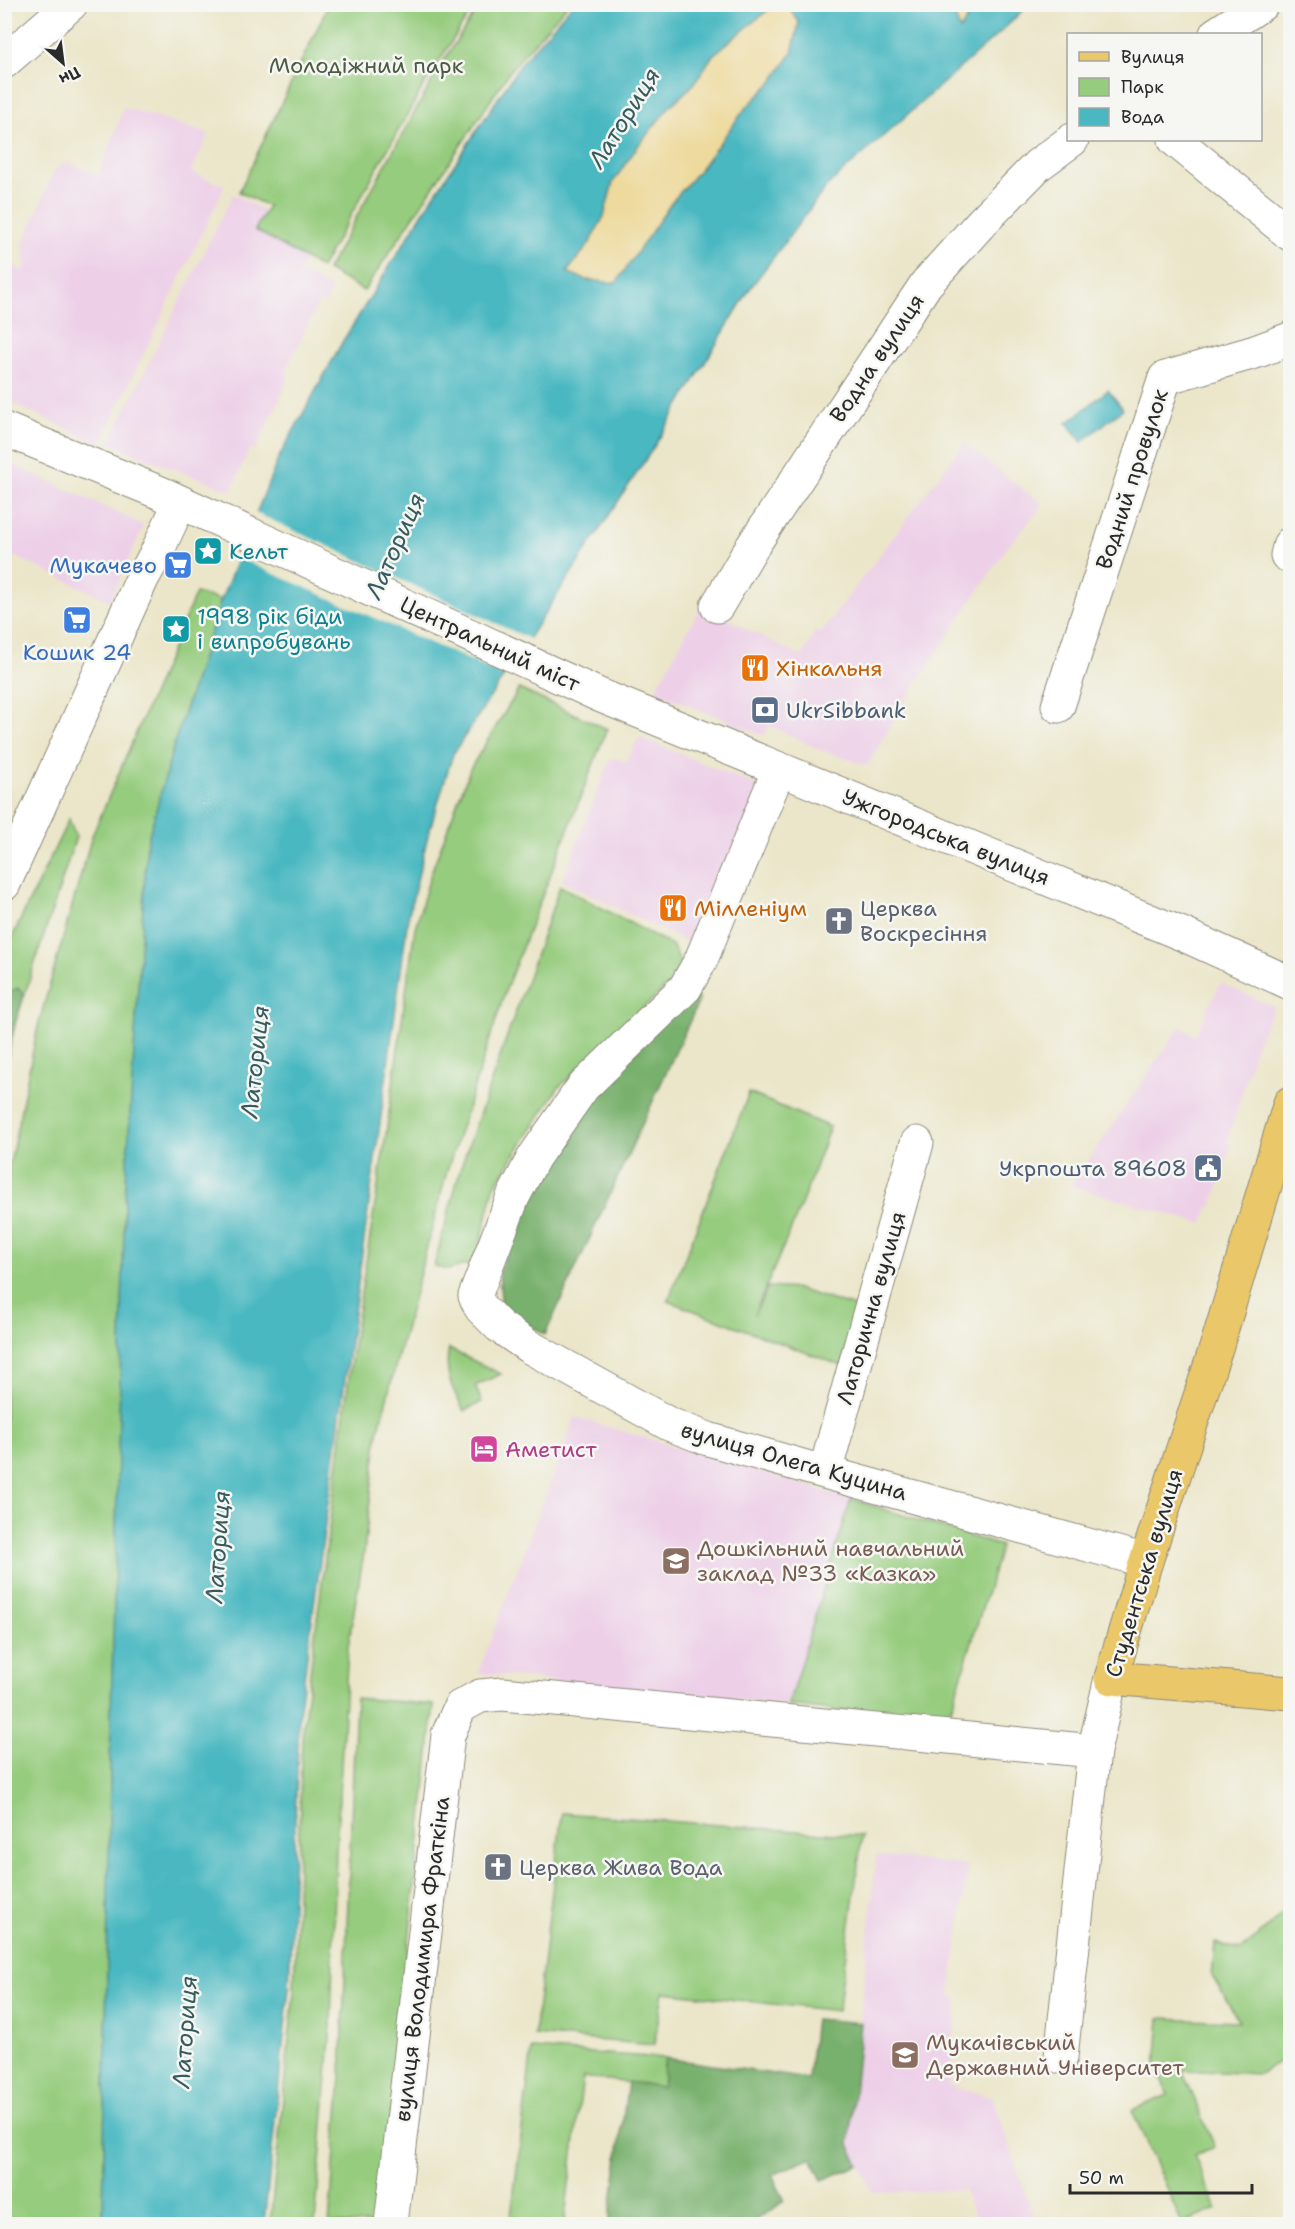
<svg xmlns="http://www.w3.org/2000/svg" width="1295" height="2229" font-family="'Shantell Sans',sans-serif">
	<rect width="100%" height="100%" fill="#f6f6f2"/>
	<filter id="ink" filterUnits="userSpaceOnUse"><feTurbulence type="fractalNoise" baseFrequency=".0167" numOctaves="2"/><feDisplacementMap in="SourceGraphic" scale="12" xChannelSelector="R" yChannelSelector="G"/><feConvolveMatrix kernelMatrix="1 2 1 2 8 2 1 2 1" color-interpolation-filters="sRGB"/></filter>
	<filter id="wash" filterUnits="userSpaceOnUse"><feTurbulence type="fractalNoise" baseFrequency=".008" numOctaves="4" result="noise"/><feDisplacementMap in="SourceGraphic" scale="24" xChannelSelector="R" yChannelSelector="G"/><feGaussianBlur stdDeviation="1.35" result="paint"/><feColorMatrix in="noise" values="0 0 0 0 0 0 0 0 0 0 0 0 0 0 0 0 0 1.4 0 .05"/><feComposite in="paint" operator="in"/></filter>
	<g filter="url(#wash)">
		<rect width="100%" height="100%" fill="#ebe6c9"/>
		<!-- built -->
		<path fill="#edd0e8" d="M 124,107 L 209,134 L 191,172 L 225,186 L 100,444 L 5,400 L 5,281 L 14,265 L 22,272 L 26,265 L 23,245 L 55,169 L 67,162 L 99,175 Z
			M 233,194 L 265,211 L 255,231 L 306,259 L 299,271 L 332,289 L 325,303 L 319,301 L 287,368 L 287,379 L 282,394 L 255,450 L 250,448 L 231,491 L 109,443 Z
			M 964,443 L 1043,505 L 1007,548 L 911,691 L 867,766 L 818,749 L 769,725 L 764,736 L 655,691 L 704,600 L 728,613 L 729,620 L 802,657 L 815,631 L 821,633 Z
			M 5,461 L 144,525 L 110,601 L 5,552 Z
			M 639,737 L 761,787 L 702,949 L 562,881 L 610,759 L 615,758 L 626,762 Z
			M 1220,983 L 1274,1007 L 1255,1048 L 1227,1142 L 1231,1144 L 1212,1208 L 1208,1208 L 1203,1224 L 1071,1186 L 1180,1027 L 1195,1036 Z
			M 575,1417 L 851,1499 L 788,1705 L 478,1673 Z
			M 876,1855 L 968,1866 L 950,1995 L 958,1998 L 949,2086 L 992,2096 L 1036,2224 L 978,2224 L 963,2190 L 873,2193 L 849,2144 Z"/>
		<!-- green -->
		<path fill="#96cc7e" stroke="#607c54" stroke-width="1.5" d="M 329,4 L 475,5 L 425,83 L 321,268 L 255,230 L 268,206 L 239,192 Z
			M 480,5 L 567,5 L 512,68 L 364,291 L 327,270 L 441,65 Z
			M 196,593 L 221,600 L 175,741 L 147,843 L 125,1197 L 111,1716 L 103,2224 L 5,2224 L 5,1187 L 38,1026 L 92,836 Z
			M 519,689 L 607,729 L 506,989 L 447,1171 L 378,1432 L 364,1552 L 348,1647 L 336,1851 L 331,2025 L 315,2224 L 270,2224 L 294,1992 L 302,1738 L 306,1703 L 354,1339 L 386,1134 L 415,928 L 431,873 L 470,769 Z
			M 69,819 L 76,837 L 15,1024 L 5,1071 L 5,952 Z
			M 560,886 L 672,945 L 684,970 L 558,1088 L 494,1187 L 476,1262 L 448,1270 L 434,1266 L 461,1167 Z
			M 749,1093 L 830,1127 L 800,1208 L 754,1315 L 768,1287 L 797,1289 L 858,1308 L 842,1366 L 668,1301 Z
			M 449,1349 L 501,1374 L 475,1386 L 482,1402 L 464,1411 C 453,1390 443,1373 449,1349 Z
			M 851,1499 L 1001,1546 L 947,1723 L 788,1705 Z
			M 356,1698 L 434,1705 L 379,2224 L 329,2224 L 341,2078 Z
			M 562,1813 L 862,1836 L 838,2011 L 663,1992 L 654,2045 L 534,2035 Z
			M 1290,1906 L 1290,2055 L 1259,2074 L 1182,2070 L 1215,2147 L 1194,2155 L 1217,2209 L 1182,2224 L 1132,2110 L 1168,2095 L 1156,2067 L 1160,2018 L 1239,2021 L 1212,1976 L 1215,1943 L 1242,1950 Z
			M 532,2049 L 665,2058 L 662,2087 L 583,2077 L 564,2224 L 510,2224 Z"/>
		<!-- forest -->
		<path fill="#78b06d" stroke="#526e4c" stroke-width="1.5" d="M 18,988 L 24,996 L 15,1024 L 5,1071 L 5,1002 L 8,993 Z
			M 694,990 L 699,1001 L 545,1335 L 508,1311 L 501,1300 L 499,1271 L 534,1190 L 592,1098 Z
			M 815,2019 L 861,2023 L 849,2144 L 859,2165 L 822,2180 L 811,2158 L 772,2175 L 785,2201 L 750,2224 L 609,2224 L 628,2082 L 662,2087 L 665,2058 L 808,2079 Z"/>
		<!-- sand -->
		<path fill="#eeda9e" stroke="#8c8264" stroke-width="1.5" d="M 779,5 L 788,5 L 799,23 L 792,53 L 773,81 L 745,109 L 701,168 L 672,202 L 617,283 L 586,280 L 567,272 L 589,244 L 604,216 L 613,182 L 637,147 L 669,107 L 694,84 L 713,55 L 768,10 Z
			M 951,5 L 976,5 L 960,31 Z"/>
		<!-- water -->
		<path fill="#49b8c1" stroke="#3a7276" stroke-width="1.5" d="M 572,5 L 779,5 L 768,10 L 713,55 L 694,84 L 669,107 L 637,147 L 613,182 L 604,216 L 589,244 L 567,272 L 586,280 L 616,283 L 672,202 L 701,168 L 745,109 L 773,81 L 792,53 L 799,23 L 788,5 L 951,5 L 960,30 L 976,5 L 1028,5 L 1004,29 L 827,186 L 749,290 L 657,442 L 453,754 L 428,835 L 408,918 L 299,1715 L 289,1989 L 264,2224 L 103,2224 L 111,1716 L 125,1197 L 147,843 L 175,741 L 221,600 L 279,457 L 343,341 L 429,203 L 522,62 Z
			M 1108,390 L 1123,409 L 1082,442 L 1067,423 Z"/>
		<!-- pier -->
		<path fill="#ebe6c9" d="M 254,512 L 532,640 L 508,677 L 236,557 Z"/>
	</g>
	<g filter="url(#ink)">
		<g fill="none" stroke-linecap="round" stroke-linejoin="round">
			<!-- minor casing -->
			<g stroke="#8b887a" stroke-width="35">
				<path id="minor" d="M 1216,34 L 1262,4
					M 4,62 L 71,4
					M 1175,140 L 1290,234
					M 4,429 L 163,494 L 599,695 L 1182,934 L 1290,983
					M 1287,555 L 1290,544
					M 717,606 L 750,550 L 926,284 L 981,223 L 1038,165 L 1072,140
					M 1058,706 L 1165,378 L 1255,352 L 1290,339
					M 779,769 L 701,960 L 685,988 L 583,1087 L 534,1157 L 513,1197 L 475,1296 L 481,1308 L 499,1326 L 528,1346 L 669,1424 L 708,1439 L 813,1469 L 1146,1561
					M 4,884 L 142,579 L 157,552 L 180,502
					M 825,1472 L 917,1143
					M 1061,2057 L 1094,1751 L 1111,1678
					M 391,2224 L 448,1735 L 460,1707 L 480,1696 L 502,1694 L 1094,1751"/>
			</g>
			<!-- major casing -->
			<g stroke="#8b887a" stroke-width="35">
				<path id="major" d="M 1290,1103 L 1217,1345 L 1146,1561 L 1111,1678 L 1290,1693"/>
			</g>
			<!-- minor -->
			<use href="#minor" stroke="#fff" stroke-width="33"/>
			<!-- major -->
			<use href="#major" stroke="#eac769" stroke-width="33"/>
		</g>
	</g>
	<!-- icons -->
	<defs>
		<g id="sight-square" transform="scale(1.5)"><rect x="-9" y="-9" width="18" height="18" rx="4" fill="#0f9aa8" stroke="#f6f6f2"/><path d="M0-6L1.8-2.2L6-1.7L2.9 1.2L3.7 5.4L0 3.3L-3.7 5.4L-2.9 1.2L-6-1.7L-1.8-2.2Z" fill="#fff"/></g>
		<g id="supermarket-square" transform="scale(1.5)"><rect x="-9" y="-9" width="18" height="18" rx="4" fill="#3f7fe0" stroke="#f6f6f2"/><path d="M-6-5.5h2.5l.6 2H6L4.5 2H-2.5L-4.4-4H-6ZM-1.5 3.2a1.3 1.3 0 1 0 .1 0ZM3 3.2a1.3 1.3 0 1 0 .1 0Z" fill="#fff"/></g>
		<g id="restaurant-square" transform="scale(1.5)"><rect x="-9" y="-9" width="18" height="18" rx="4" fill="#e8710a" stroke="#f6f6f2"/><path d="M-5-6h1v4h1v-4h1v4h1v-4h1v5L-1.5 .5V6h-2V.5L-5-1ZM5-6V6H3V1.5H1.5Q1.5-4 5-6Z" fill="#fff"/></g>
		<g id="bank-square" transform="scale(1.5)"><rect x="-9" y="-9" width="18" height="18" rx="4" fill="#5c6f8a" stroke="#f6f6f2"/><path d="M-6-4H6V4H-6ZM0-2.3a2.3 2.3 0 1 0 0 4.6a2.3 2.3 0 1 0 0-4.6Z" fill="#fff"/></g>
		<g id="church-square" transform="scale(1.5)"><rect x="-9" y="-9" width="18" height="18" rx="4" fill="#6b7280" stroke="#f6f6f2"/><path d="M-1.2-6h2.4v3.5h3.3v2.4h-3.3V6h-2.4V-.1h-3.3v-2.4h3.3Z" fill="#fff"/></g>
		<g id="civic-square" transform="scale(1.5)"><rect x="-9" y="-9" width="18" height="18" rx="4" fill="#5c6f8a" stroke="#f6f6f2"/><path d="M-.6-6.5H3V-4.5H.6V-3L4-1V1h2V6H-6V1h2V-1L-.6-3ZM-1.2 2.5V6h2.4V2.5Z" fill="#fff"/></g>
		<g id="hotel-square" transform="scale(1.5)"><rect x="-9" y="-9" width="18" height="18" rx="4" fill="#d1479c" stroke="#f6f6f2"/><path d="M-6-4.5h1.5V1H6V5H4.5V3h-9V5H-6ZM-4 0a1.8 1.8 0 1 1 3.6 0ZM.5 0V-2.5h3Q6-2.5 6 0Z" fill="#fff"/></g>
		<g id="school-square" transform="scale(1.5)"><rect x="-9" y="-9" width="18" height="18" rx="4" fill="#8d6e63" stroke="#f6f6f2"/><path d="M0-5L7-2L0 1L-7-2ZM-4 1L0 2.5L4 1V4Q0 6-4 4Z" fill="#fff"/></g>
		<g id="university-square" transform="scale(1.5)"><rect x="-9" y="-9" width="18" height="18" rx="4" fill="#8d6e63" stroke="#f6f6f2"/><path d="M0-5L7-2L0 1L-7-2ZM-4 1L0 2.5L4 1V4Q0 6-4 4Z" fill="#fff"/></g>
	</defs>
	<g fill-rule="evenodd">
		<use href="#sight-square" x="208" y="551"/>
		<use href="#supermarket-square" x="178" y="565"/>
		<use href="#supermarket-square" x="77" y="620"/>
		<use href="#sight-square" x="176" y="629"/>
		<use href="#restaurant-square" x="755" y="668"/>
		<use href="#bank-square" x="765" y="710"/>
		<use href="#restaurant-square" x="673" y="908"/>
		<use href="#church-square" x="839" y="921"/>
		<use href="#civic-square" x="1208" y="1168"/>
		<use href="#hotel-square" x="484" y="1449"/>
		<use href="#school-square" x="676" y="1561"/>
		<use href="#church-square" x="498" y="1867"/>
		<use href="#university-square" x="905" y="2055"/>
	</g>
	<g text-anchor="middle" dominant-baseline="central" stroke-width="5" stroke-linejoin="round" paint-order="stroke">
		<!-- park labels -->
		<g font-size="22" fill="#4b5b44" stroke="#f6f6f2">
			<text x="366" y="65">Молодіжний парк</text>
		</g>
		<!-- street labels -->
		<g font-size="22" fill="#2b2b2b" stroke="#f6f6f2">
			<text transform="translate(877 358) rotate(-56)">Водна вулиця</text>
			<text transform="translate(1132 479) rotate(-72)">Водний провулок</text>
			<text transform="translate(490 644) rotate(25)">Центральний міст</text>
			<text transform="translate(946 837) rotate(22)">Ужгородська вулиця</text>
			<text transform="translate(871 1308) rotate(-74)">Латорична вулиця</text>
			<text transform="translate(794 1461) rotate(16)">вулиця Олега Куцина</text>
			<text transform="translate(1144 1573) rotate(-73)">Студентська вулиця</text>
			<text transform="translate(422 1959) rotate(-83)">вулиця Володимира Фраткіна</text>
		</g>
		<!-- culture labels -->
		<g font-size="22" fill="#0d838f" stroke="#f6f6f2" text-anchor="start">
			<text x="229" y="551">Кельт</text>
			<text x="197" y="616">1998 рік біди<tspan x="197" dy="25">і випробувань</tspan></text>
		</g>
		<!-- shop labels -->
		<g font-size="22" fill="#366cbe" stroke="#f6f6f2" text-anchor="end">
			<text x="157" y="565">Мукачево</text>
			<text x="77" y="652" text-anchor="middle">Кошик 24</text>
		</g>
		<!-- food labels -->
		<g font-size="22" fill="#c56008" stroke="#f6f6f2" text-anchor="start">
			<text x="776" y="668">Хінкальня</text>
			<text x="694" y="908">Мілленіум</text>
		</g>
		<!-- service labels -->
		<g font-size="22" fill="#4e5e75" stroke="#f6f6f2" text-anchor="start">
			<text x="786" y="710">UkrSibbank</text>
			<text x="1187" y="1168" text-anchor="end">Укрпошта 89608</text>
		</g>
		<!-- worship labels -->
		<g font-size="22" fill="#5b616d" stroke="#f6f6f2" text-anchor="start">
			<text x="860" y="908">Церква<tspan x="860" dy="25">Воскресіння</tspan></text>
			<text x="519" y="1867">Церква Жива Вода</text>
		</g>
		<!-- hotel labels -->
		<g font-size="22" fill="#b23c85" stroke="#f6f6f2" text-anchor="start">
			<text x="505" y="1449">Аметист</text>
		</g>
		<!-- education labels -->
		<g font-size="22" fill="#785e54" stroke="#f6f6f2" text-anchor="start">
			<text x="697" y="1548">Дошкільний навчальний<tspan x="697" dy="25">заклад №33 «Казка»</tspan></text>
			<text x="926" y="2042">Мукачівський<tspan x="926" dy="25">Державний Університет</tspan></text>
		</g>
		<!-- water labels -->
		<g font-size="24" font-style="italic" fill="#365c60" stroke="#f6f6f2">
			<text transform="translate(624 118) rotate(-58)">Латориця</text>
			<text transform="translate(395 546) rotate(-66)">Латориця</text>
			<text transform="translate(255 1062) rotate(-84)">Латориця</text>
			<text transform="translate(218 1547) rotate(-86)">Латориця</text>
			<text transform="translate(185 2032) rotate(-86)">Латориця</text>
		</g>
	</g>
	<!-- margin -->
	<rect width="1295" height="2229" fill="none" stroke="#f6f6f2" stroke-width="24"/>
	<!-- legend -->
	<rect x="1067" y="33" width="195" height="108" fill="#f6f6f2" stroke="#a5a5a2" stroke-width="1.5"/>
	<rect x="1079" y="52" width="30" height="9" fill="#eac769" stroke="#a5a5a2" stroke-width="1.5"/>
	<text x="1121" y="63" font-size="18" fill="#2b2b2b">Вулиця</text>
	<rect x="1079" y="78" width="30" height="18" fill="#96cc7e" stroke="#a5a5a2" stroke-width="1.5"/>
	<text x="1121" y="93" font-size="18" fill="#2b2b2b">Парк</text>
	<rect x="1079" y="108" width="30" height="18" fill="#49b8c1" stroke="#a5a5a2" stroke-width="1.5"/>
	<text x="1121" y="123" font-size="18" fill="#2b2b2b">Вода</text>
	<!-- north arrow -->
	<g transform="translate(63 63) rotate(152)" stroke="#f6f6f2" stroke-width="4.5" paint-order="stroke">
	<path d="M0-4.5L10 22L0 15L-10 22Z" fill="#2b2b2b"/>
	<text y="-9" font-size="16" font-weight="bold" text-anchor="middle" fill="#2b2b2b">Пн</text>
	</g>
	<!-- scale -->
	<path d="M1070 2184v9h182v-9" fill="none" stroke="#2b2b2b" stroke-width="3"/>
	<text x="1079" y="2184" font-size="18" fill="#2b2b2b" stroke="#f6f6f2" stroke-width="4.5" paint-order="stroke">50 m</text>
</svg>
